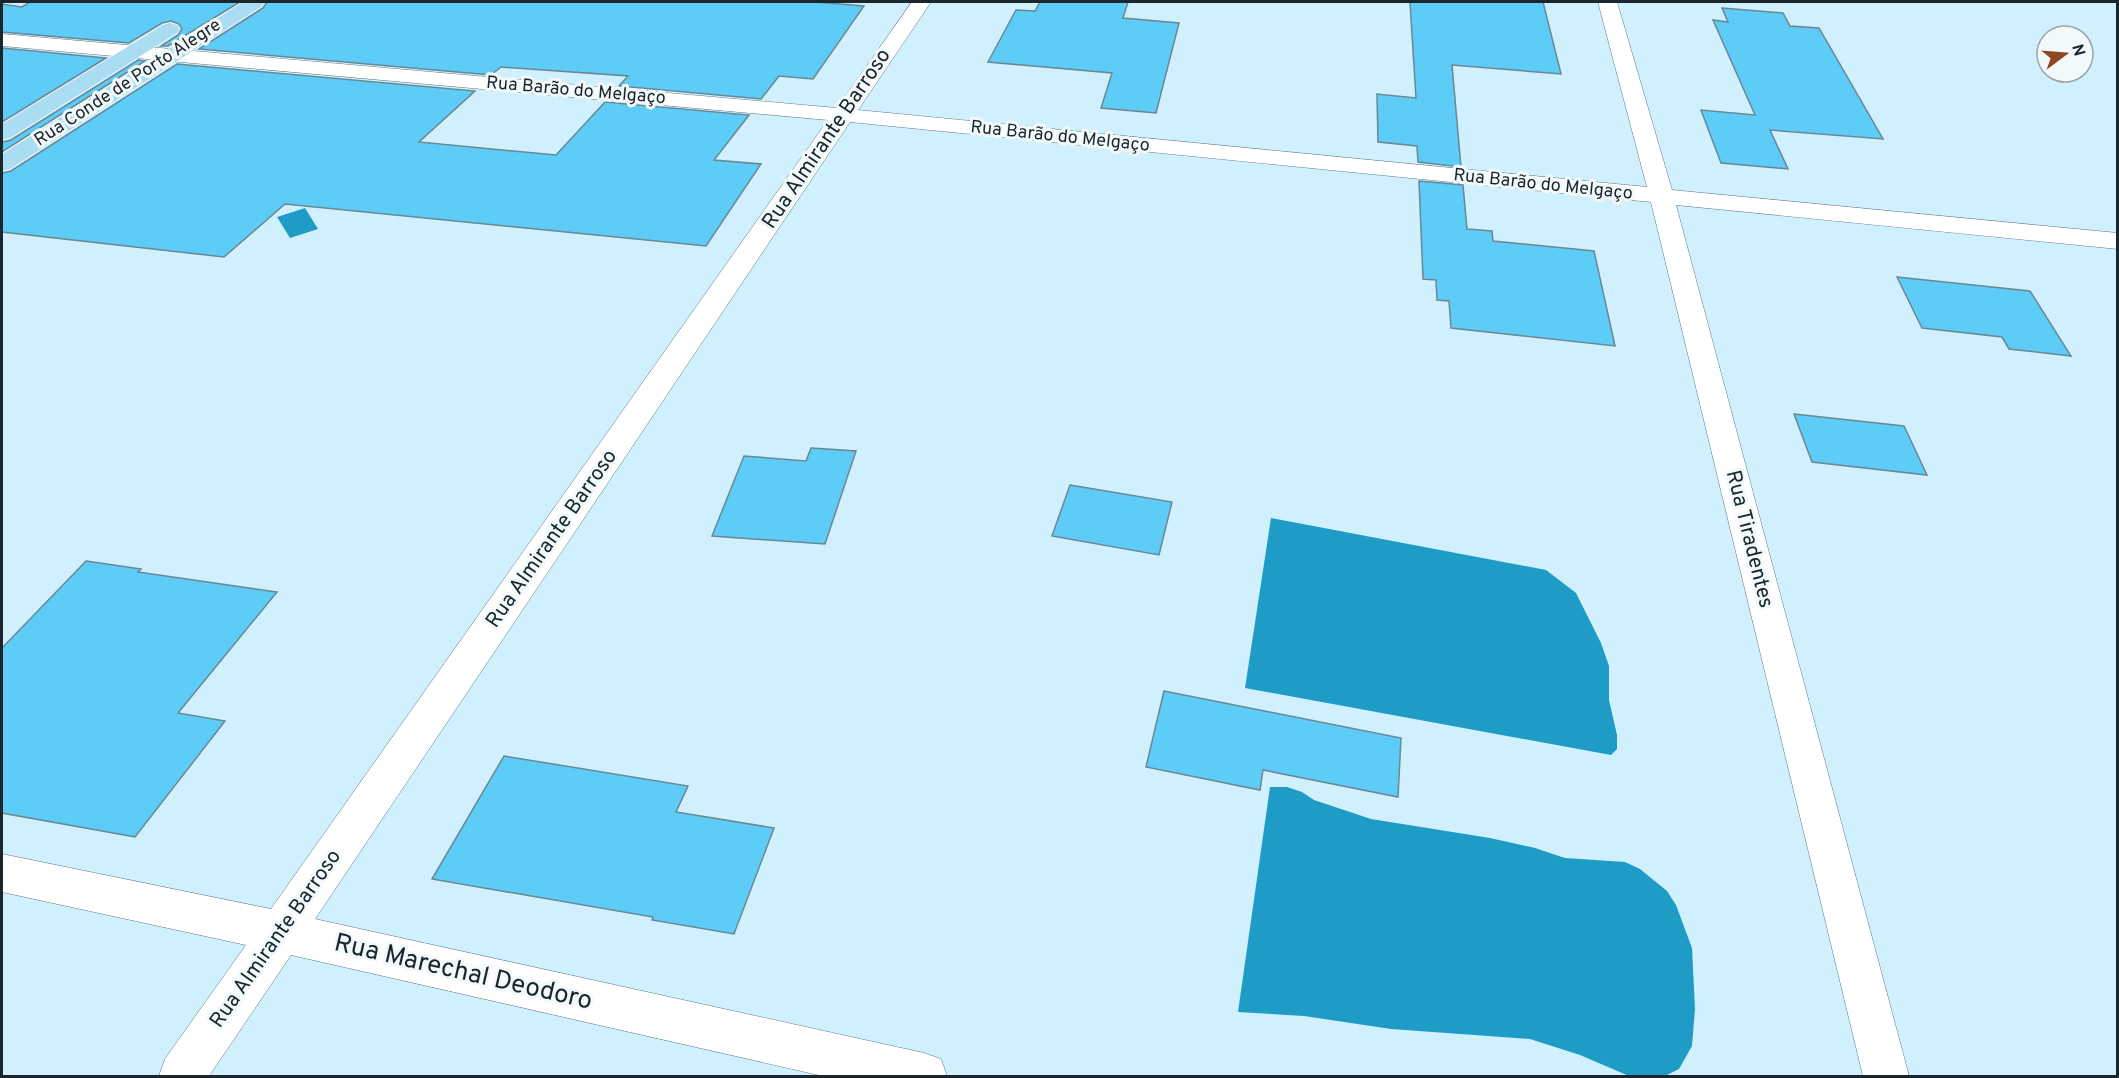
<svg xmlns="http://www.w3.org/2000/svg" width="2119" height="1078" font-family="Overpass,sans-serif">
	<rect width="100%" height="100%" fill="#d0f0fe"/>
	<!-- water -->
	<path fill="#1f9cc6" d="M 305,208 L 318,229 L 290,238 L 277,217 Z
		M 1271,518 L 1546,570 L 1576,593 L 1601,643 L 1609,666 L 1609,700 L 1617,735 L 1617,749 L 1611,755 L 1245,688 Z
		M 1270,787 L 1287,787 L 1302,792 L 1314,800 L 1371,819 L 1490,838 L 1535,848 L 1565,858 L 1625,862 L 1640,869 L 1667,891 L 1676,905 L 1692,948 L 1695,1009 L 1692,1046 L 1679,1069 L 1665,1076 L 1629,1076 L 1580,1055 L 1530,1039 L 1391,1029 L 1304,1016 L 1238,1012 Z"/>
	<!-- building -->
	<path fill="#5dccf7" stroke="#6a8794" stroke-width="1.5" d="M 30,2 L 240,2 L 168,46 L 161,46 L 178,35 L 182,29 L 179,24 L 171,21 L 162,23 L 129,43 L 2,32 L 2,4 L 22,7 Z
		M 267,2 L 815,2 L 864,6 L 813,79 L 779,76 L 761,99 L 619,86 L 628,76 L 501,67 L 491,75 L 199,49 L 263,8 Z
		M 1040,2 L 1128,2 L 1123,18 L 1179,23 L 1156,113 L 1101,108 L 1112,73 L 988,62 L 1016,10 L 1035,11 Z
		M 1410,2 L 1543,2 L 1561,74 L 1452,65 L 1461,167 L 1418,162 L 1417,146 L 1378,142 L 1377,94 L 1416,98 Z
		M 1722,8 L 1783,13 L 1790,26 L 1819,28 L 1883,139 L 1770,130 L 1788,169 L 1721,163 L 1701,110 L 1755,115 L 1713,20 L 1728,22 Z
		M 2,48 L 106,58 L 2,122 Z
		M 138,60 L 145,61 L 2,152 L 2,142 L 11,140 Z
		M 177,64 L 475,91 L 419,142 L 556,155 L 605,102 L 749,115 L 714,160 L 761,164 L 706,246 L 285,204 L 224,257 L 2,232 L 2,173 L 11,171 Z
		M 1419,181 L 1463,185 L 1467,229 L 1492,231 L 1493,241 L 1594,251 L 1615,346 L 1451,328 L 1449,301 L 1437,300 L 1436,280 L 1423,279 Z
		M 1897,277 L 2030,291 L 2071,356 L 2009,349 L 2002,337 L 1922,328 Z
		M 1794,414 L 1904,426 L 1927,475 L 1812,462 Z
		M 811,448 L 856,451 L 825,544 L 712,536 L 744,456 L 806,461 Z
		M 1070,485 L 1172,502 L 1159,555 L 1052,536 Z
		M 86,561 L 141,569 L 138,572 L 277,592 L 178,713 L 225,721 L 135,837 L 2,813 L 2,648 Z
		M 1164,691 L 1401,738 L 1398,797 L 1263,770 L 1260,790 L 1146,767 Z
		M 504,756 L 688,786 L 676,812 L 774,828 L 734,934 L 652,920 L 653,917 L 432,879 Z"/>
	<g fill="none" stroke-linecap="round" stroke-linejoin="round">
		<!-- street casing -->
		<g stroke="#5d7986" stroke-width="1">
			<path id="street" d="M 912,2 L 931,2 L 858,110 L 1647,187 L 1598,2 L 1617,2 L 1672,190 L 2118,233 L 2118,249 L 1676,205 L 1909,1076 L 1863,1076 L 1651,202 L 850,122 L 315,919 L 924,1053 L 941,1059 L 947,1076 L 823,1076 L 291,955 L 209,1076 L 159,1076 L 165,1059 L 246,945 L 2,892 L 2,854 L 271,909 L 828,120 L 2,46 L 2,34 L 837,108 Z"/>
		</g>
		<!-- primary casing -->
		<g stroke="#fff" stroke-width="1">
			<path id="primary" d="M 243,2 L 265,2 L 262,6 L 10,169 L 2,171 L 2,154 Z
				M 170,23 L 177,25 L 180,29 L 177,33 L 10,138 L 2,140 L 2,124 L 163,25 Z"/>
		</g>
		<!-- street -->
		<use href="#street" fill="#fff" fill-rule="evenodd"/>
		<!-- primary -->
		<use href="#primary" fill="#aaddf1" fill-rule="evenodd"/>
	</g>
	<g text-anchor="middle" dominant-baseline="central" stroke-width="6" stroke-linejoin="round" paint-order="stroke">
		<!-- far-street labels -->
		<g font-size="18" fill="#1a262c" stroke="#f2f9fb">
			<text transform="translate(128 83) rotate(-33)">Rua Conde de Porto Alegre</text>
			<text transform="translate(576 91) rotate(5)">Rua Barão do Melgaço</text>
			<text transform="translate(1060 137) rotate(6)">Rua Barão do Melgaço</text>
			<text transform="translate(1543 185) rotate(6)">Rua Barão do Melgaço</text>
		</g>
		<!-- street labels -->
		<g font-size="21" fill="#1a262c" stroke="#f2f9fb">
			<text transform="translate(827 139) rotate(-56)">Rua Almirante Barroso</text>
			<text transform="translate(552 539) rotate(-55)">Rua Almirante Barroso</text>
			<text transform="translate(1749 539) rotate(76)">Rua Tiradentes</text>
			<text transform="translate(276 939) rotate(-55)">Rua Almirante Barroso</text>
		</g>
		<!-- near-street labels -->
		<g font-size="26" fill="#1a262c" stroke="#f2f9fb">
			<text transform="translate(463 973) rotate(13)">Rua Marechal Deodoro</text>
		</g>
	</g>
	<!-- border -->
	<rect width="2119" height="1078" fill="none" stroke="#1a262c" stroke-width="6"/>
	<!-- north arrow -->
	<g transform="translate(2065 54) rotate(74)"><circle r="28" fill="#f2f9fb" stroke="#9ca5a8" stroke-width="1.5"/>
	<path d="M0-4.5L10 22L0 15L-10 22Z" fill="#8e4822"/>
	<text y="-9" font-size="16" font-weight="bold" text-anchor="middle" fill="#1a262c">N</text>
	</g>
</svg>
